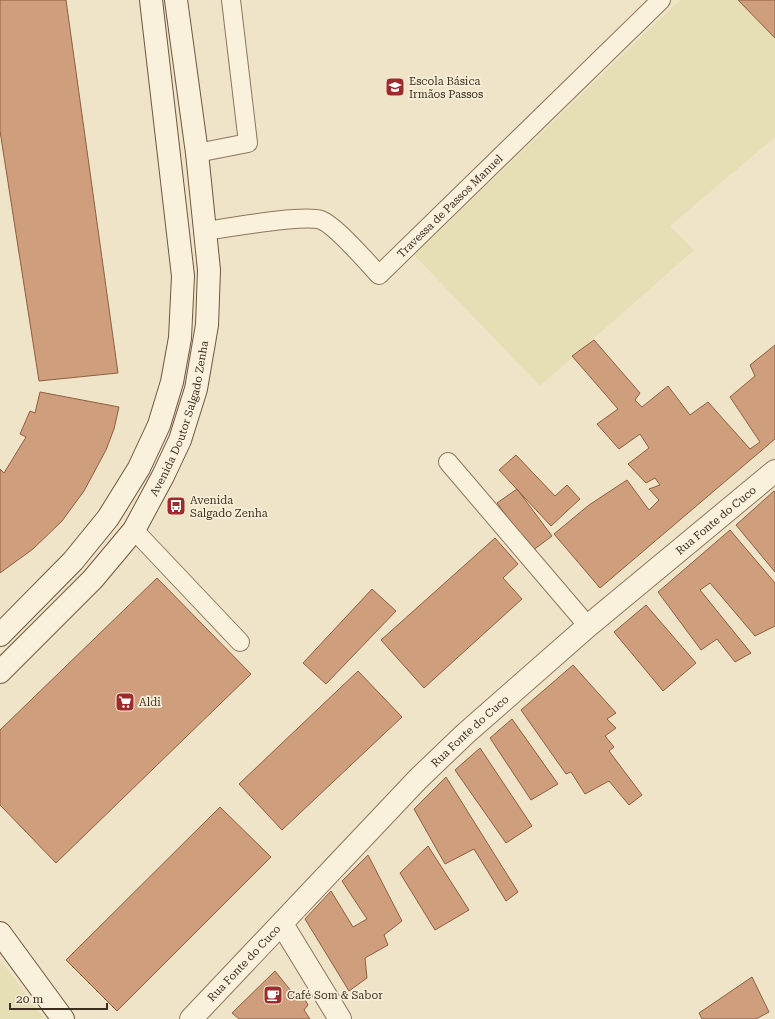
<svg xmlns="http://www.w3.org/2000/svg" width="775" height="1019" font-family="'Roboto Serif',serif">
	<rect width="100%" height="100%" fill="#f0e4c8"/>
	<!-- farmland -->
	<path fill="#e6deb5" d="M 680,0 L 775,0 L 775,137 L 670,226 L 694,250 L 540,386 L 414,255 Z
		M 0,959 L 14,978 L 44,1019 L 0,1019 Z"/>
	<!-- building -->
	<path fill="#cf9f7d" stroke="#8d5f41" d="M 0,0 L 66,0 L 118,373 L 39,381 L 0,131 Z
		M 738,0 L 775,0 L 775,38 Z
		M 594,340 L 640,393 L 635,400 L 642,407 L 668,386 L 690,415 L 708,402 L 750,449 L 760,442 L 730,397 L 755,376 L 750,365 L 775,345 L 775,439 L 600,588 L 554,534 L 589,505 L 627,480 L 649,510 L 659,500 L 649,489 L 660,485 L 655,478 L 646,483 L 628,464 L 649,448 L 640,434 L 619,449 L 597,424 L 618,409 L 572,356 Z
		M 40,392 L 119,407 L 114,429 L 106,450 L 84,491 L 62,521 L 33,549 L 0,573 L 0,469 L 4,473 L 26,437 L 20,434 L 30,411 L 35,413 Z
		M 516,455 L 555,496 L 567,485 L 580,499 L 551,526 L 499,470 Z
		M 517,489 L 552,536 L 532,551 L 497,503 Z
		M 774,491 L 775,492 L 775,572 L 736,525 Z
		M 730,530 L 775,583 L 775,626 L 755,636 L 710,583 L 700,590 L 751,653 L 735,662 L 717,639 L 701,650 L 658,592 Z
		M 495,538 L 518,564 L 503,578 L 522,599 L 424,688 L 381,640 Z
		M 157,578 L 251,674 L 56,863 L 0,805 L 0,730 Z
		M 372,589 L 396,611 L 326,684 L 303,663 Z
		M 646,605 L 696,663 L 663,691 L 614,632 Z
		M 573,665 L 616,713 L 607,719 L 616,728 L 605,736 L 614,747 L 609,751 L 642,795 L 629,805 L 609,781 L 585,794 L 571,772 L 566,774 L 521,710 Z
		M 358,671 L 402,717 L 282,830 L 239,784 Z
		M 512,719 L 558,784 L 531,800 L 490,738 Z
		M 480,748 L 532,826 L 506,843 L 455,770 Z
		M 446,777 L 518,892 L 506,901 L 474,849 L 445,864 L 414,809 Z
		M 220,807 L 271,857 L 117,1011 L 66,960 Z
		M 428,846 L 469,910 L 435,930 L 400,873 Z
		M 368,855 L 402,921 L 384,935 L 388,945 L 365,958 L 367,978 L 349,991 L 305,919 L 331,891 L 353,927 L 367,919 L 342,881 Z
		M 275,971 L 296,997 L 301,993 L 308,1005 L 304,1010 L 310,1019 L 239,1019 L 232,1013 Z
		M 752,977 L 769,1012 L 756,1019 L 702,1019 L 699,1013 Z"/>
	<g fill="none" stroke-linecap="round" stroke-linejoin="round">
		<!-- lane casing -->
		<g stroke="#8d765c" stroke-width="20">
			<g id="lane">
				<path d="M 197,153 L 248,143 L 231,0"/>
				<path id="s1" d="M 205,231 C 227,228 303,214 321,220 C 335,225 368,263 379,275 L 661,0"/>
				<path d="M 448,462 L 588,626"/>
				<path d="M 134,530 L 240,642"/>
			</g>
		</g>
		<!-- street casing -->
		<g stroke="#8d765c" stroke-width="24">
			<g id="street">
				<path d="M 282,924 L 340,1019"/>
				<path id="s2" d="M 191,1019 L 418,779 L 465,734 L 588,626 L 775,471"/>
			</g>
		</g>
		<!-- secondary casing -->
		<g stroke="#6f573f" stroke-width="24">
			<g id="secondary">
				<path d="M 0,635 L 73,561 L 108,518 L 139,468 L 159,425 L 172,382 L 180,338 L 183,276 L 151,0"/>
				<path id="s3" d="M 0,672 L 93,579 L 134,530 L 163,476 L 180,440 L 196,389 L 207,325 L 209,270 L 197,153 L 176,0"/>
				<path d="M 0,933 L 63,1019"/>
			</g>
		</g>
		<!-- lane -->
		<use href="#lane" stroke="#faf1dc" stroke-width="18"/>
		<!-- street -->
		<use href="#street" stroke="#faf1dc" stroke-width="22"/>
		<!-- secondary -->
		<use href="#secondary" stroke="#faf1dc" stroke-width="22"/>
	</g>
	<!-- icons -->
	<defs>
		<g id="school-square" transform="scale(1)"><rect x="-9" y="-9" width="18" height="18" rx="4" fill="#9e2a2b" stroke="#f7eed8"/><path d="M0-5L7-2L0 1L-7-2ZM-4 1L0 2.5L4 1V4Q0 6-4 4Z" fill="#fff"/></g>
		<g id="bus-square" transform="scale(1)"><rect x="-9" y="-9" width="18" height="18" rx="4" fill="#9e2a2b" stroke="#f7eed8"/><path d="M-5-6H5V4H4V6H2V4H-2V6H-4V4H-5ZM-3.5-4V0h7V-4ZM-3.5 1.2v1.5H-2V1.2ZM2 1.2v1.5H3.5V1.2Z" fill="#fff"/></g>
		<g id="supermarket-square" transform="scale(1)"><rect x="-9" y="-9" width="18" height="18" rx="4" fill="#9e2a2b" stroke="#f7eed8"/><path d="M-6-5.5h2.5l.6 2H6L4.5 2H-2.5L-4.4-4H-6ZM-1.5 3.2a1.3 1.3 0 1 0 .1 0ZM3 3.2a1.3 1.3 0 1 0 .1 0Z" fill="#fff"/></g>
		<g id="cafe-square" transform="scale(1)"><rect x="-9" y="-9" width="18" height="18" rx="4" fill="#9e2a2b" stroke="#f7eed8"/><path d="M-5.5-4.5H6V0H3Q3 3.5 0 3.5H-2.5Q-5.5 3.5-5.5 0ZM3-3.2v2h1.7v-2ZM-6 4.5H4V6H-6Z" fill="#fff"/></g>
	</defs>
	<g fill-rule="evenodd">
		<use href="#school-square" x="395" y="87"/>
		<use href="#bus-square" x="176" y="506"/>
		<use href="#supermarket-square" x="125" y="702"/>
		<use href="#cafe-square" x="273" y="995"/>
	</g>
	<g text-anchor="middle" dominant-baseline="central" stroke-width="3.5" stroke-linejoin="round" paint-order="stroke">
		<!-- poi labels -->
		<g font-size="11" fill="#3d2e20" stroke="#f7eed8" text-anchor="start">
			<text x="409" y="81">Escola Básica<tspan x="409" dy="13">Irmãos Passos</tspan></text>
			<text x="190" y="500">Avenida<tspan x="190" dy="13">Salgado Zenha</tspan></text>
			<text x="139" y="702">Aldi</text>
			<text x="287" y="995">Café Som &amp; Sabor</text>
		</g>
		<!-- street labels -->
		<g font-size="11" fill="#3d2e20" stroke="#f7eed8">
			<text stroke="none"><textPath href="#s1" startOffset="296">Travessa de Passos Manuel</textPath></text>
			<text stroke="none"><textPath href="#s3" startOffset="317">Avenida Doutor Salgado Zenha</textPath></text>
			<text stroke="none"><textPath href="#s2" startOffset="725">Rua Fonte do Cuco</textPath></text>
			<text stroke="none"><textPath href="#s2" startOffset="401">Rua Fonte do Cuco</textPath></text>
			<text stroke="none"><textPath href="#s2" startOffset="77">Rua Fonte do Cuco</textPath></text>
		</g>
	</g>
	<!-- scale -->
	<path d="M10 1003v6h97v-6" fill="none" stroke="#3d2e20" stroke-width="2"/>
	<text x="16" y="1003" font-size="12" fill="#3d2e20" stroke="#f7eed8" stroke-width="3" paint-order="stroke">20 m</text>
</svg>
